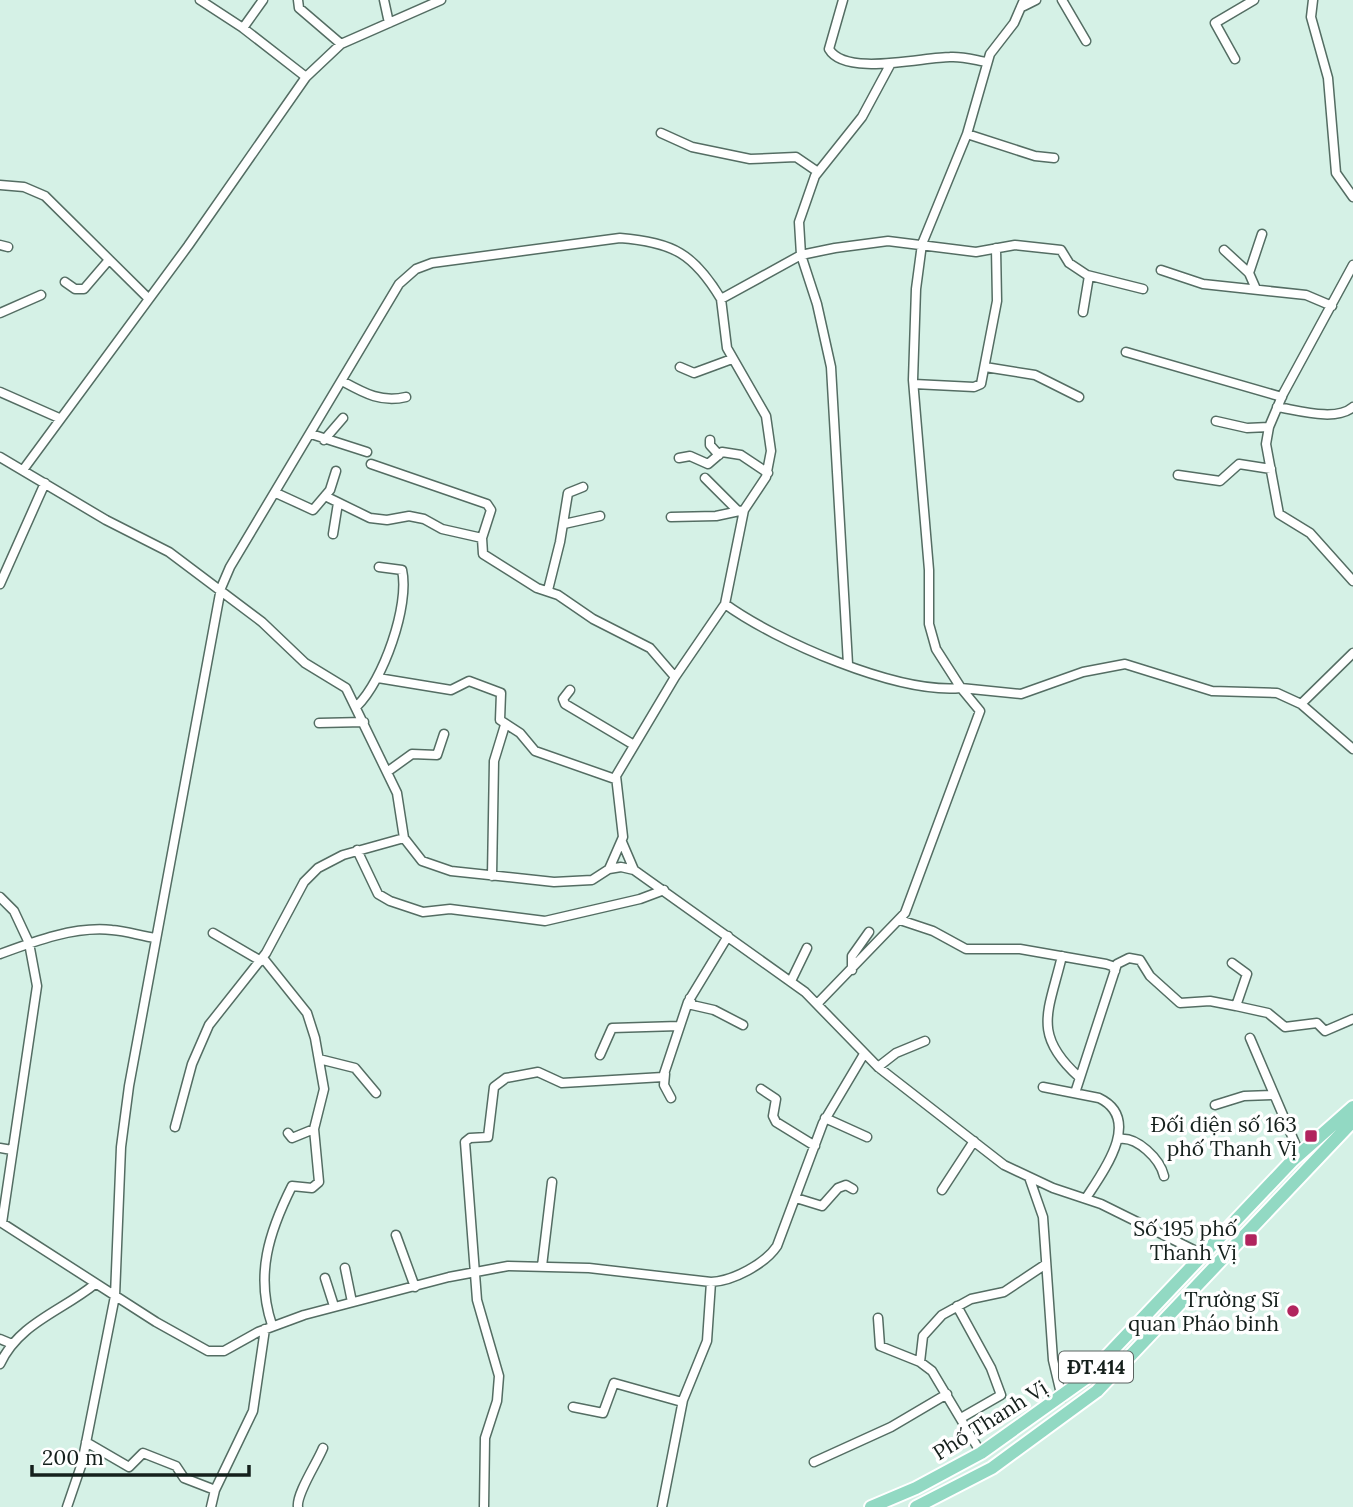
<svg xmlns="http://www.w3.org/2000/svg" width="1353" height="1507" font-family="Lora,serif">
	<rect width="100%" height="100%" fill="#d5f1e6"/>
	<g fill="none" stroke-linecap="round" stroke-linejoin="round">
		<!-- minor casing -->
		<g stroke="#546d63" stroke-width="11">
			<path id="minor" d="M 200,0 L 243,28 L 306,77
				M 298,0 L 299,8 L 341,44
				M 384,0 L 389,23
				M 843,0 L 829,49 C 845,77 923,57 950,57 C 962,56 975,60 987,62
				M 1024,0 L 1014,23 L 990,54 L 967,134 L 922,244 L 916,289 L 913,380 L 929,570 L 929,624 L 936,649 L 961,688 L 1021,694 L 1083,672 L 1125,664 L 1212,691 L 1277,693 L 1301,704 L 1353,749
				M 1062,0 L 1086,41
				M 1313,0 L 1311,17 L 1328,78 L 1336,173 L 1353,197
				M 1024,6 L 1036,0
				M 243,28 L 263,0
				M 1235,59 L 1215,23 L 1254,0
				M 661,133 L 692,147 L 750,159 L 796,157 L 818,172
				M 967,134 L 1035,156 L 1054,158
				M 0,185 L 24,187 L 45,196 L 148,298
				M 0,245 L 8,247
				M 1224,250 L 1249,273 L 1256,289
				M 1353,265 L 1283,394 L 1269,427 L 1266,444 L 1279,514 L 1310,533 L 1353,581
				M 1161,270 L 1203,284 L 1306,295 L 1332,306
				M 1249,273 L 1262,234
				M 65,282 L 75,289 L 84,289 L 108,261
				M 1083,312 L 1089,276
				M 0,313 L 41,295
				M 1126,352 L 1282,397
				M 680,367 L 694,373 L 732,359
				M 985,367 L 1035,375 L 1079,397
				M 342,381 C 364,393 381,403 406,397
				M 914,384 L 974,387 L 981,384 L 997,301 L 996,248
				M 0,392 L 59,418
				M 1277,407 C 1297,410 1336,422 1353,407
				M 1216,421 L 1247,428 L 1269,427
				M 311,434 L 367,452
				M 324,440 L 343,418
				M 710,440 L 710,445 L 719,455
				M 0,457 L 106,520 L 169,552 L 262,622 L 305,663 L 346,688 L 397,793 L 404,838 L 422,861 L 451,871 L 554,882 L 592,880 L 609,869 L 621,867 L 634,870 L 805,992 L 878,1067 L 1004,1165 L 1053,1188 L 1101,1204 L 1202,1254
				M 679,458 L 690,456 L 708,464 L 722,452 L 741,455 L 768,473
				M 371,464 L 487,504 L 491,510 L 482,538 L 483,554 L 537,588 L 558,595 L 593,619 L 650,648 L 675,677 L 616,776 L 623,837 L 609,869
				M 23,470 L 188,246 L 306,77 L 341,44 L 441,0
				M 1178,475 L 1220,481 L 1239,464 L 1271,469
				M 705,478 L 738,511
				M 276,493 L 313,510 L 330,490 L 336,471
				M 325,496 L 370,518 L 387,520 L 409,516 L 424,519 L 442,529 L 482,538
				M 671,517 L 716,516 L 744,510
				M 564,524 L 600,516
				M 333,534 L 338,503
				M 0,584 L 45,483
				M 548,590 L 560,542 L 568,493 L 583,487
				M 725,604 L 744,510 L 766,477 L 771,451 L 766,416 L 727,348 L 721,299 L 801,255 L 835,248 L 888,241 L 976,252 L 1015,245 L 1061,250 L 1069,263 L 1087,275 L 1143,289
				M 848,664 L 831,367 L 817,304 L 801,255 L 799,222 L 815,176 L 862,117 L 890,65
				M 675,677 L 725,604 C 776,641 897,694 961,688 L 980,711 L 905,913 L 818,1003
				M 378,678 L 451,690 L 469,681 L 501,693 L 500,720 L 520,733 L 535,751 L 615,779
				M 570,690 L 563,699 L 565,704 L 634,745
				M 1301,704 L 1353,653
				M 357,706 C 383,681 410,605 402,570 L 379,567
				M 319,723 L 364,722
				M 387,772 L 412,754 L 437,755 L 444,734
				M 622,842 L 634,870
				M 357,850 L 378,894 L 390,901 L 423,912 L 450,909 L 545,921 L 640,899 L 664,890
				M 492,876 L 494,761 L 505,725
				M 0,897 L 14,911 L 29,943 L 37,986 L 2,1223 L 156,1322 L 208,1351 L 224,1351 L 258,1332 L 304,1315 L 449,1277 L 508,1266 L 589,1268 L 711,1282 C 733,1281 765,1264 777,1246 L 823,1123 L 864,1054
				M 900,920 L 933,931 L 966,949 L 1020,949 L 1106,964 L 1112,966 L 1115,971
				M 213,933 L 261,961
				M 0,954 C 35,941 75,926 112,930 C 127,931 141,936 156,938
				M 1062,956 C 1049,1011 1031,1034 1079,1077
				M 263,958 L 307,1013 L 315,1038 L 324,1089 L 314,1129 L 319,1182 L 312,1188 L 292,1186 C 269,1232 255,1275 272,1325
				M 852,970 L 852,956 L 869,932
				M 791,981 L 807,948
				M 690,998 L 692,1005 L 714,1010 L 743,1025
				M 1236,1006 L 1268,1013 L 1285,1027 L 1317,1023 L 1325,1031 L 1353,1019
				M 1250,1038 L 1300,1155
				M 600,1055 L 612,1028 L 679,1026
				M 319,1059 L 355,1068 L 376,1093
				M 878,1067 L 896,1053 L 925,1041
				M 665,1074 L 664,1085 L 671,1098
				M 1043,1087 L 1099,1098 C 1143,1119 1103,1172 1086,1198
				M 761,1089 L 776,1099 L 773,1116 L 776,1122 L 815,1146
				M 1075,1093 L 1117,964 L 1129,958 L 1140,960 L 1150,976 L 1180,1003 L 1210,1001 L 1236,1006 L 1247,974 L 1232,963
				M 1215,1105 L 1244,1096 L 1274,1095
				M 825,1118 L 867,1137
				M 175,1127 L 192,1064 L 209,1025 L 266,953 L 304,882 L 318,868 L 343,855 L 404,838
				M 288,1133 L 292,1138 L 314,1129
				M 1119,1139 C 1137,1136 1160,1159 1164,1176
				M 0,1148 L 12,1150
				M 1029,1177 L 1043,1217 L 1053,1360 L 1062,1398
				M 942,1190 L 974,1141
				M 796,1198 L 822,1206 L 838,1188 L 846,1185 L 853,1189
				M 396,1235 L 415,1287
				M 542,1266 L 552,1182
				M 345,1268 L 352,1302
				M 325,1278 L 334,1306
				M 957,1306 L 991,1368 L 1001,1395 L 961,1418
				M 878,1318 L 880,1346 L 920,1362 L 932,1371 L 981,1453
				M 0,1339 L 12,1344
				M 920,1362 L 923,1336 L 942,1315 L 971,1299 L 1004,1292 L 1046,1264
				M 0,1364 C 19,1323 62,1311 95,1284
				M 573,1407 L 603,1413 L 614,1383 L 682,1402
				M 86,1442 L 129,1467 L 143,1453 L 176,1466 L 184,1478 L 215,1490 L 211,1507
				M 814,1462 L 891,1427 L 947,1394
				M 215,1490 L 253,1411 L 265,1329
				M 67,1507 L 82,1463 L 115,1296 L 121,1147 L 129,1086 L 221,588 L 230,567 L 399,284 L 416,269 L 432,263 L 620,238 C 673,242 694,254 721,299
				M 298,1507 C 296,1494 317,1463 323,1448
				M 484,1507 L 485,1438 L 497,1401 L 499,1376 L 477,1300 L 465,1142 L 470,1138 L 488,1137 L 494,1087 L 506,1078 L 538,1072 L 562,1083 L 663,1077 L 688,1002 L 728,936
				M 662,1507 L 683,1400 L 707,1341 L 711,1282"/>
		</g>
		<!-- primary casing -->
		<g stroke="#fff" stroke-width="16">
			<path id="primary" d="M 871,1507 L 916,1488 L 981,1453 L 1086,1378 L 1292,1161 L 1353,1107
				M 916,1507 L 992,1468 L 1097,1391 L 1353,1121"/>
		</g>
		<!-- minor -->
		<use href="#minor" stroke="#fff" stroke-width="8"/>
		<!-- primary -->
		<use href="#primary" stroke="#92d9c3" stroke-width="12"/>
	</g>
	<!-- markers -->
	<g fill="#b1245d" stroke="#fff" stroke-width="2.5">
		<rect x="1304" y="1129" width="14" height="14" rx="3.5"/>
		<rect x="1244" y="1233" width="14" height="14" rx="3.5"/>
		<circle cx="1293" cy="1311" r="7"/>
	</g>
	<g text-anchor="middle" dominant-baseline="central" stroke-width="7" stroke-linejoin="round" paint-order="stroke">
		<!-- shield labels -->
		<rect fill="#fff" stroke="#5b6360" stroke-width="2" x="1059" y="1351.5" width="74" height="31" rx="5"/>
		<g font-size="19" font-weight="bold" fill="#15201c">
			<text x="1096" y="1367">ĐT.414</text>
		</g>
		<!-- poi labels -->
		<g font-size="21" fill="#15201c" stroke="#fff" text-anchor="end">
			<text x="1297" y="1124">Đối diện số 163<tspan x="1297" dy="24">phố Thanh Vị</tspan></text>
			<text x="1237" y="1228">Số 195 phố<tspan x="1237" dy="24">Thanh Vị</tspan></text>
			<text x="1279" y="1299">Trường Sĩ<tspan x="1279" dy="24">quan Pháo binh</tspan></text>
		</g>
		<!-- street labels -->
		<g font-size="21" fill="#15201c" stroke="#fff">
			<text transform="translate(990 1420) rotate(-32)">Phố Thanh Vị</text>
		</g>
	</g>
	<!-- scale -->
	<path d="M32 1465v10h217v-10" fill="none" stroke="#15201c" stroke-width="3.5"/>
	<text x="42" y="1465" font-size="21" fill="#15201c" stroke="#ffffff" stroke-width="5" paint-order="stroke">200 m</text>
</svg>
